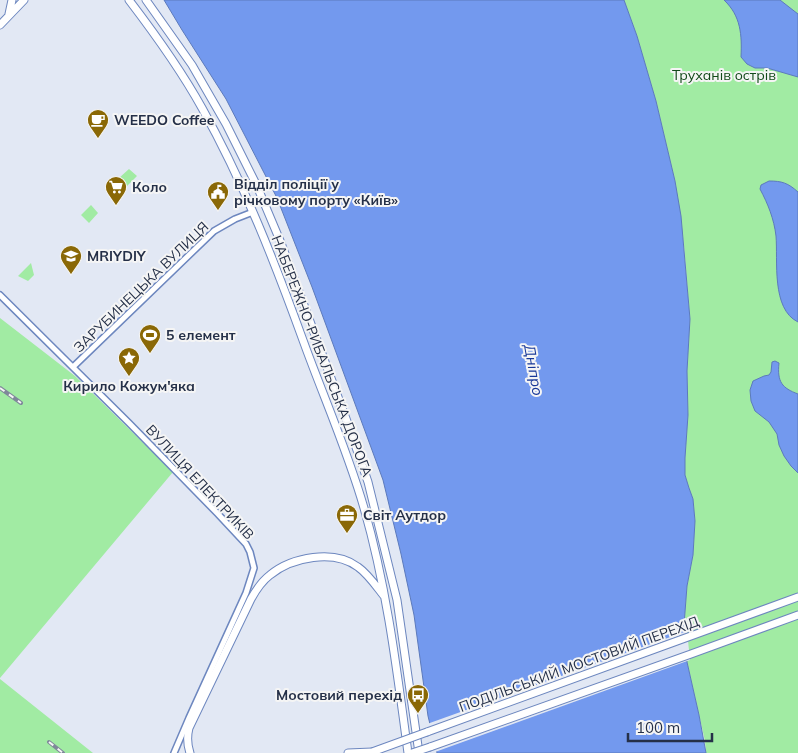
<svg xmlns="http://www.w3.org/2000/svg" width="798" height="753" font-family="Mulish,sans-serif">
	<rect width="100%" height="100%" fill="#e2e8f4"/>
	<!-- green -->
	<path fill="#a1eba3" d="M 624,0 L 798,0 L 798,753 L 706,753 L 705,741 L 687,662 L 685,637 L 684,625 L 687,586 L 693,555 L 695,521 L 693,499 L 689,488 L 685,475 L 685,458 L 688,415 L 687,371 L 690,319 L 684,246 L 675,181 L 656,101 L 637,36 Z
		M 129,169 L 137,176 L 127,186 L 119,178 Z
		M 91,205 L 98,213 L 89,223 L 81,215 Z
		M 31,263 L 34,275 L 28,281 L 18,276 Z
		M 0,318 L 75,376 L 173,472 L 0,678 Z
		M 0,679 L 93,753 L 0,753 Z"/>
	<!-- water -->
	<path fill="#7399ee" stroke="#5c7abc" d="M 164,0 L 624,0 L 637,36 L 656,101 L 675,181 L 681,216 L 690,319 L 687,371 L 688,415 L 685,458 L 685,475 L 689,488 L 693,499 L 695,521 L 693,555 L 687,586 L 684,625 L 685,637 L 687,662 L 699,715 L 706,753 L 437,753 L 428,716 L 414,615 L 401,554 L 383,480 L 365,431 L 312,287 L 277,198 L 226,99 L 182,30 Z
		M 724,0 L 780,0 L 798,14 L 798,77 L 767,68 L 755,68 L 747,64 L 741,57 C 742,35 741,16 724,0 Z
		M 769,181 C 782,181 788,183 798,192 L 798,322 C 771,309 778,260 776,236 C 774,219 768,204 760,189 L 761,185 Z
		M 775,361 L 779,363 C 777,382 782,388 798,394 L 798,473 L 791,466 L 784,456 L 779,445 L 777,434 L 769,422 L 755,411 L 751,401 L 750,390 L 753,381 L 764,376 L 769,375 L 771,372 L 772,362 Z"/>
	<!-- pier -->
	<path fill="#e2e8f4" d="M 687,631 L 690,660 L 435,752 L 427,724 Z"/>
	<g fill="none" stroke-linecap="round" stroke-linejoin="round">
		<!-- street casing -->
		<g stroke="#6d87bf" stroke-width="8">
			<path id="street" d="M 0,295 L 129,423 L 218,514 L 246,544 L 250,552 L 254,568 L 246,593 L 189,718 L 174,753
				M 73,367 L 214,231 L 235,219 L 253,212"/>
		</g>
		<!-- secondary casing -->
		<g stroke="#6d87bf" stroke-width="9">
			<path id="secondary" d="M 129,0 C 155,34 181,70 202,108 C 244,183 275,263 304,343 C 324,398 348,452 364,508 C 387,588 397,671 408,753
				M 146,0 L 192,65 L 211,98 L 226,124 L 257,186 L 281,243 L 348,424 L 368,482 L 397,600 L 419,753
				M 9,14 L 12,0
				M 0,25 L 24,0
				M 427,732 L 798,597
				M 430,747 L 691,654 L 798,615
				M 190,753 C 187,744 187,736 189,728 L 251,599 C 256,590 262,581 270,575 C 292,557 334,549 358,567 C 368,574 376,586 384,596
				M 348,753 L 372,752"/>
		</g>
		<!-- street -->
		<use href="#street" stroke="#fff" stroke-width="5"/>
		<!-- secondary -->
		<use href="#secondary" stroke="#fff" stroke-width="7"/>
		<!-- rail casing -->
		<g stroke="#7f889a" stroke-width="4">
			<path id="rail" d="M 0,388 L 21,403
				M 49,742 L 63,753"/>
		</g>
		<!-- rail -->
		<use href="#rail" stroke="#f5f5f5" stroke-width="2" stroke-dasharray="5.5" stroke-linecap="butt"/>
		<!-- secondary-bridge casing -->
		<g stroke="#6d87bf" stroke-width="9" stroke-linecap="butt">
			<path id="secondary-bridge" d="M 372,752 L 427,732
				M 412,753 L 430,747"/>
		</g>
		<!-- secondary-bridge -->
		<use href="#secondary-bridge" stroke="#fff" stroke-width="7"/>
	</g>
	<!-- icons -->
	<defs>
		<g id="cafe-pin" transform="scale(1.125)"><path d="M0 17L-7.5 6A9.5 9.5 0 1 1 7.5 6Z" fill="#8a6806" stroke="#f5f5f5"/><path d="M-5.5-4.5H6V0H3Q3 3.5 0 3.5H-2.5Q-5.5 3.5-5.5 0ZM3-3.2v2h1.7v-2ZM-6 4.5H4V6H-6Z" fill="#fff"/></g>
		<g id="supermarket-pin" transform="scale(1.125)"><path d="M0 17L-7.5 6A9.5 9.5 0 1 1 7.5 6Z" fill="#8a6806" stroke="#f5f5f5"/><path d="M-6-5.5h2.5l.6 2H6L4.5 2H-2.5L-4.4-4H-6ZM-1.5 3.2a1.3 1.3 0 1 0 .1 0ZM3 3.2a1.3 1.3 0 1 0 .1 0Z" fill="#fff"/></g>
		<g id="civic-pin" transform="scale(1.125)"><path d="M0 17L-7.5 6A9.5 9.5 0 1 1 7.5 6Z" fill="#8a6806" stroke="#f5f5f5"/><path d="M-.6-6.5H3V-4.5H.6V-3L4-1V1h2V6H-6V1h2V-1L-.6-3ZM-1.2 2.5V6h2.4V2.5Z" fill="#fff"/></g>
		<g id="school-pin" transform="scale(1.125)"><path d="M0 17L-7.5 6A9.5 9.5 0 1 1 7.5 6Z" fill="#8a6806" stroke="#f5f5f5"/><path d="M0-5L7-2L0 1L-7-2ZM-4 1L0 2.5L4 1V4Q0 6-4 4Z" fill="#fff"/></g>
		<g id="stadium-pin" transform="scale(1.125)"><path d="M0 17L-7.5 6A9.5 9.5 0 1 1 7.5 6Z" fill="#8a6806" stroke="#f5f5f5"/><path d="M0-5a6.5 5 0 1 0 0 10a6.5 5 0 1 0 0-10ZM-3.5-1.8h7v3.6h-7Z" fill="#fff"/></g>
		<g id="sight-pin" transform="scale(1.125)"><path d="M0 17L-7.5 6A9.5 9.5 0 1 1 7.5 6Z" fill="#8a6806" stroke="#f5f5f5"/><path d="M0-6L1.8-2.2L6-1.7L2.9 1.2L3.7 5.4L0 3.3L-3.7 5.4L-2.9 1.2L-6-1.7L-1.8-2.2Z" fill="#fff"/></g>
		<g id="office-pin" transform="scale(1.125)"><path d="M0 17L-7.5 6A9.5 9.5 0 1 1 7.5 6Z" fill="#8a6806" stroke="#f5f5f5"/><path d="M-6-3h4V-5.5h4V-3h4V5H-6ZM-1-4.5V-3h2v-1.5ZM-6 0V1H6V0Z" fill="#fff"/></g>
		<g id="bus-pin" transform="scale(1.125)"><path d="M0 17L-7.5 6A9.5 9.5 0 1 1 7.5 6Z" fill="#8a6806" stroke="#f5f5f5"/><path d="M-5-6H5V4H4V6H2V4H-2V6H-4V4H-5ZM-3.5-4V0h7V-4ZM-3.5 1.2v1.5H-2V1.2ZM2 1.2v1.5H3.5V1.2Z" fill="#fff"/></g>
	</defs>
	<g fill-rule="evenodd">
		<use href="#cafe-pin" x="98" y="120"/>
		<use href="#supermarket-pin" x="116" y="187"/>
		<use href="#civic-pin" x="218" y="192"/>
		<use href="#school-pin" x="71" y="256"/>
		<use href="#stadium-pin" x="150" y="335"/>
		<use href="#sight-pin" x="129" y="358"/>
		<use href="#office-pin" x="347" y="515"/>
		<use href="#bus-pin" x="418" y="695"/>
	</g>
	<g text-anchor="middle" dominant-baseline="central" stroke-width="4" stroke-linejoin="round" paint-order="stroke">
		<!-- park labels -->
		<g font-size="14" fill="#124a19" stroke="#f5f5f5">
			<text x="724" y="75">Труханів острів</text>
		</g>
		<!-- poi labels -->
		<g font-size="14" font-weight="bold" fill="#253048" stroke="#f5f5f5" text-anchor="start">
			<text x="114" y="120">WEEDO Coffee</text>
			<text x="234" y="184">Відділ поліції у<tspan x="234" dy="16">річковому порту «Київ»</tspan></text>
			<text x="132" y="187">Коло</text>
			<text x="87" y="256">MRIYDIY</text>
			<text x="166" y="335">5 елемент</text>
			<text x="129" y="386" text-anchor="middle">Кирило Кожум'яка</text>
			<text x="363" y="515">Світ Аутдор</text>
			<text x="402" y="695" text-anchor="end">Мостовий перехід</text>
		</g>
		<!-- street labels -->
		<g font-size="14" fill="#253048" stroke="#f5f5f5">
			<text transform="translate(141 287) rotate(-44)">ЗАРУБИНЕЦЬКА ВУЛИЦЯ</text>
			<text transform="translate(322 356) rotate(69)">НАБЕРЕЖНО-РИБАЛЬСЬКА ДОРОГА</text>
			<text transform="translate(200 482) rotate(47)">ВУЛИЦЯ ЕЛЕКТРИКІВ</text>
			<text transform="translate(579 664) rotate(-20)">ПОДІЛЬСЬКИЙ МОСТОВИЙ ПЕРЕХІД</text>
		</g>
		<!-- water labels -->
		<g font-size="15" font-style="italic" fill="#173798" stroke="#f5f5f5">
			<text transform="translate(534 370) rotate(80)">Дніпро</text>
		</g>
	</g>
	<!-- scale -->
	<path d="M628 733v8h84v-8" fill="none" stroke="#253048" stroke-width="2.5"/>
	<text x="636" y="733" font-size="15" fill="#253048" stroke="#f5f5f5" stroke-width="4" paint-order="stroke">100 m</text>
</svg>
